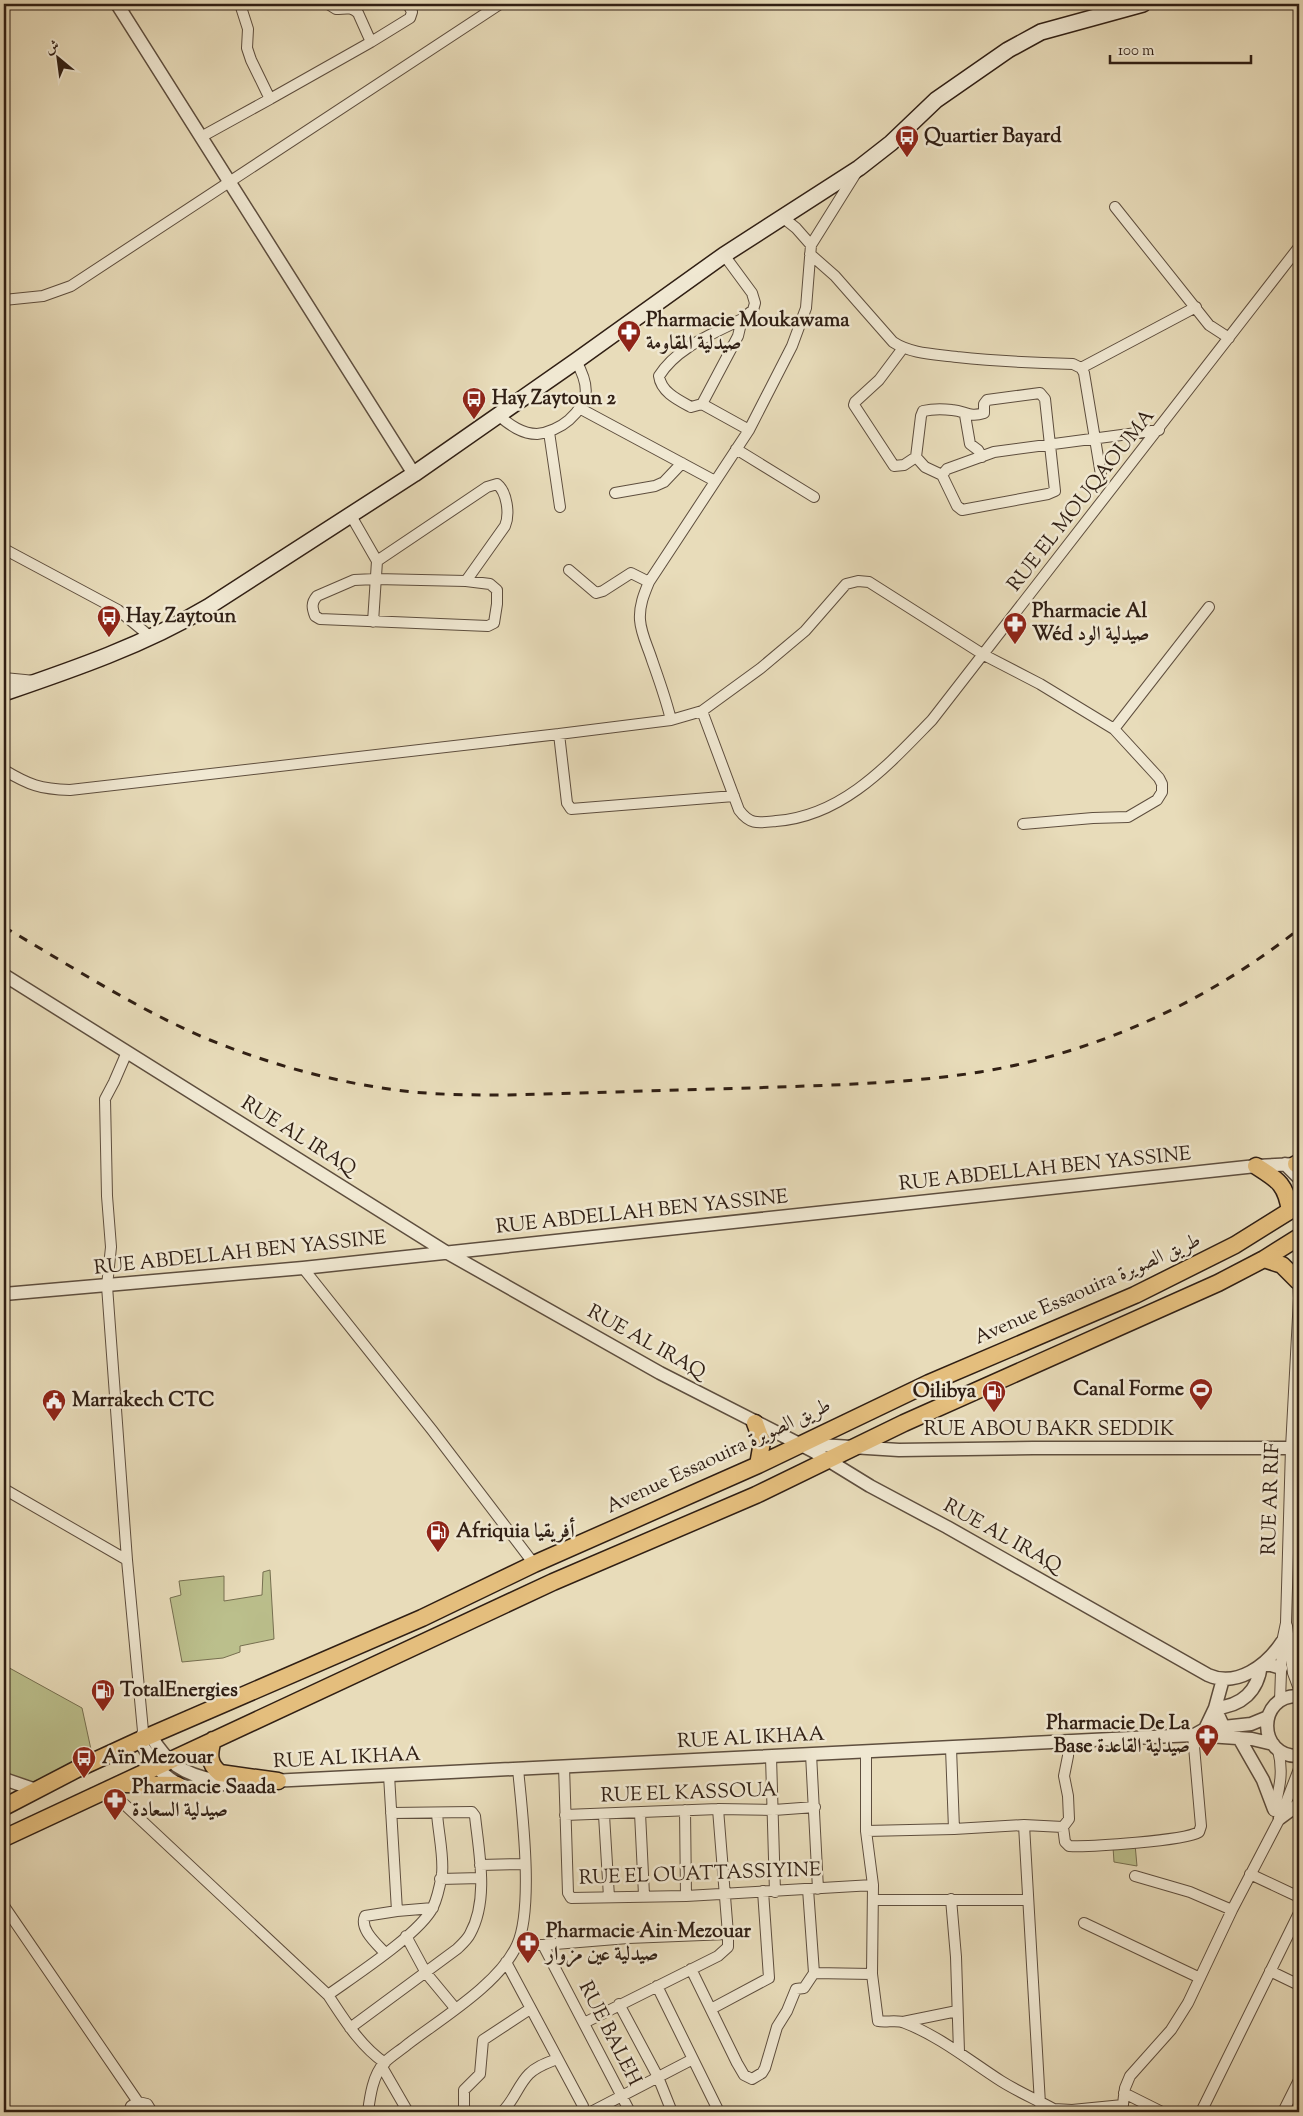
<svg xmlns="http://www.w3.org/2000/svg" width="1303" height="2116" font-family="'Sorts Mill Goudy',Amiri,serif">
	<rect width="100%" height="100%" fill="#e8dcba"/>
	<filter id="stains"><feTurbulence type="fractalNoise" baseFrequency=".004" numOctaves="4"/><feColorMatrix values="0 0 0 0 .2 0 0 0 0 .09 0 0 0 0 .02 0 0 0 .5 -.17"/></filter>
	<radialGradient id="worn" r=".72"><stop offset=".6" stop-color="#630" stop-opacity="0"/><stop offset="1" stop-color="#630" stop-opacity=".3"/></radialGradient>
	<!-- green -->
	<path fill="#bbbf8c" stroke="#766f50" d="M 270,1570 L 274,1639 L 240,1646 L 240,1652 L 223,1658 L 182,1662 L 170,1598 L 181,1595 L 179,1581 L 224,1576 L 224,1601 L 262,1595 L 263,1572 Z
		M 4,1665 L 82,1708 L 92,1754 L 33,1782 L 19,1780 L 4,1770 Z
		M 1135,1844 L 1137,1866 L 1114,1862 L 1113,1847 Z"/>
	<g fill="none" stroke-linecap="round" stroke-linejoin="round">
		<!-- minor casing -->
		<g stroke="#5e4e3e" stroke-width="12">
			<path id="minor" d="M 328,4 L 336,9 C 345,9 351,6 358,13 L 371,42
				M 120,8 L 130,4
				M 270,99 L 371,42 L 410,18 L 412,12 L 408,4
				M 201,137 L 270,99 L 251,60 L 247,48 L 248,29 L 240,4
				M 1115,207 L 1209,325 L 1229,338
				M 781,216 L 796,228 L 811,245
				M 810,254 L 835,276 L 893,342 C 911,354 935,354 957,357 C 995,361 1034,363 1073,364 L 1081,368 L 1084,373 L 1101,475
				M 724,255 L 752,293 L 755,303 L 753,310 L 742,319 L 738,336 L 702,404 L 691,407 C 678,400 661,392 659,376 C 677,347 713,334 742,319
				M 4,300 L 43,296 L 71,286 L 500,4
				M 903,348 L 879,380 L 855,402 L 854,405 L 894,466 L 904,465 L 916,457 L 921,416 L 923,411 C 932,409 943,409 952,410 C 966,411 969,418 984,413 L 984,404 L 987,400 L 1040,393 L 1045,399 L 1055,491 L 1048,494 L 962,510 L 957,506 L 942,475 L 925,467 L 916,457
				M 1081,368 L 1196,307
				M 702,404 L 749,430
				M 581,409 L 715,481
				M 965,415 L 970,444 L 978,450 L 982,457
				M 499,416 C 510,425 522,434 537,434 C 548,433 561,427 569,420 C 590,401 590,386 576,361
				M 549,432 L 560,507
				M 736,449 L 814,497
				M 942,475 L 947,469 L 994,452 L 1159,430
				M 615,493 L 655,486 L 664,482 L 682,463
				M 350,514 L 377,561 L 373,622
				M 4,549 L 118,610 L 152,638
				M 377,561 L 487,487 L 497,484 C 507,492 510,514 505,526 L 466,581
				M 569,570 L 596,593 L 603,591 L 631,573 L 649,582
				M 376,579 L 466,581 L 490,584 L 497,590 L 497,604 L 494,623 L 488,626 L 320,619 L 315,616 C 312,608 311,603 317,596 L 354,580 Z
				M 4,678 L 35,681
				M 702,711 L 739,810 C 750,825 758,823 776,821 C 843,816 888,765 932,720 L 1299,247
				M 671,720 C 666,699 659,680 652,660 C 648,647 641,634 640,620 C 639,606 644,594 649,582 L 749,430 L 792,346 L 806,308 L 811,245 L 856,173
				M 559,734 L 567,803 L 571,809 L 734,796
				M 4,770 C 29,785 40,789 70,790 L 559,734 L 671,720 L 702,711 L 761,668 L 805,631 L 846,584 L 858,581 L 869,582 L 984,655 L 1040,684 L 1114,729 L 1209,607
				M 1023,824 L 1093,818 L 1128,817 L 1157,800 L 1162,792 L 1162,784 L 1159,778 L 1114,729
				M 127,1052 L 114,1082 L 105,1099 L 107,1196 L 111,1247 L 107,1286 L 127,1560 L 143,1731 L 140,1740
				M 303,1268 L 432,1430 L 534,1564
				M 4,1489 L 127,1560
				M 1287,1626 L 1293,1673 L 1299,1689
				M 1280,1701 L 1282,1642 L 1286,1623 L 1291,1448 L 1299,1298 L 1298,1277
				M 1068,1740 L 1068,1756 L 1064,1776 L 1068,1796 L 1069,1819 L 1063,1827 L 1065,1842 L 1069,1846 C 1089,1847 1184,1841 1199,1832 L 1201,1826 L 1193,1735
				M 951,1748 L 954,1829
				M 866,1752 L 866,1831 L 873,1885 L 872,1974 L 878,2021 C 886,2023 897,2019 905,2023 C 939,2036 970,2061 1001,2081 C 1020,2093 1040,2101 1059,2112
				M 811,1754 L 818,1889
				M 771,1757 L 775,1892
				M 564,1766 L 568,1893 L 571,1898 L 686,1896 L 873,1885
				M 389,1775 L 397,1911
				M 109,1790 L 328,1995 C 344,2019 360,2046 385,2063
				M 685,1810 L 686,1896
				M 1274,1811 C 1279,1789 1284,1773 1278,1750
				M 640,1813 L 644,1895
				M 565,1815 L 718,1809 L 774,1810 L 815,1807
				M 604,1815 L 609,1897
				M 1024,1825 L 1040,2104
				M 866,1831 L 954,1829 L 1024,1825 L 1063,1827
				M 480,1865 L 524,1864
				M 1250,1874 L 1299,1897
				M 1135,1876 L 1190,1892 L 1232,1910
				M 440,1879 L 481,1878
				M 808,1889 L 814,1973
				M 951,1899 L 956,1957 L 959,2052
				M 873,1900 L 1028,1900
				M 4,1906 L 138,2102
				M 1084,1923 L 1200,1978
				M 406,1936 L 426,1973 L 455,2008
				M 517,1945 L 543,1945 L 628,1938 L 728,1934
				M 543,1945 L 630,2112
				M 385,1953 C 377,1944 359,1929 365,1916 L 397,1911 L 433,1908
				M 506,1962 L 583,2106 L 583,2112
				M 691,1969 L 737,2063 L 744,2075 L 752,2079 L 762,2073 L 765,2068 L 777,2027 L 787,2011 L 796,1989 L 804,1988 L 814,1973
				M 1270,1971 L 1299,1985
				M 814,1973 L 872,1974
				M 657,1986 L 719,2112
				M 328,1995 C 353,1977 421,1933 433,1907 C 438,1897 440,1885 442,1874 C 444,1856 438,1831 437,1813
				M 619,2004 L 658,2077 L 672,2112
				M 711,2009 L 769,1978 L 763,1891
				M 903,2022 L 957,2011
				M 584,2023 L 718,1956 L 728,1947 L 728,1934 L 718,1809
				M 350,2028 L 457,1949 C 461,1945 467,1940 470,1934 C 489,1900 479,1853 475,1816 L 472,1812 L 391,1813
				M 382,2067 L 408,2112
				M 1124,2093 L 1162,2112
				M 1054,2109 L 1072,2110 L 1123,2105
				M 129,2112 L 131,2106 L 138,2102 L 147,2104 L 152,2112
				M 368,2112 C 370,2096 373,2075 384,2063 C 391,2056 401,2050 408,2044 C 442,2018 499,1984 517,1945 C 534,1908 522,1811 518,1769
				M 464,2112 L 464,2090 L 480,2074 L 483,2040 L 530,2009
				M 502,2112 C 514,2101 518,2085 529,2074 C 537,2066 547,2063 557,2059
				M 591,2112 L 693,2059
				M 1122,2112 L 1125,2088 L 1130,2076 L 1171,2030 L 1188,2003 L 1232,1910 L 1280,1818 L 1299,1769
				M 1201,2112 L 1299,1913
				M 1283,2112 L 1299,2080"/>
		</g>
		<!-- tertiary casing -->
		<g stroke="#5e4e3e" stroke-width="15">
			<path id="tertiary" d="M 117,4 L 414,474
				M 4,975 L 446,1252 L 660,1373 L 813,1451 L 870,1486 L 947,1527 L 1208,1675 C 1237,1688 1267,1665 1282,1642
				M 1285,1164 L 1299,1178
				M 4,1294 L 303,1268 L 1256,1166 L 1296,1164 L 1299,1166
				M 804,1444 L 899,1450 L 1033,1448 L 1299,1448
				M 1299,1696 C 1256,1694 1257,1758 1299,1756
				M 1224,1728 L 1215,1708 C 1242,1706 1258,1691 1261,1665 L 1271,1665 L 1281,1668
				M 1205,1729 L 1215,1708 L 1223,1679
				M 1196,1734 L 1205,1729 L 1251,1724 L 1268,1717
				M 151,1736 C 167,1763 183,1774 214,1780
				M 1239,1738 L 1263,1780 L 1274,1809
				M 140,1740 C 149,1759 165,1782 187,1787 L 248,1782
				M 4,1779 L 36,1790
				M 271,1781 L 1193,1735 L 1252,1739 L 1273,1744
				M 1280,1818 L 1299,1804"/>
		</g>
		<!-- secondary casing -->
		<g stroke="#301f14" stroke-width="18">
			<path id="secondary" d="M 4,693 C 74,669 144,645 208,607 L 414,474 L 576,361 L 724,255 L 859,168 L 891,143 L 936,100 L 1008,50 L 1041,32 L 1143,4"/>
		</g>
		<!-- primary casing -->
		<g stroke="#301f14" stroke-width="19">
			<path id="primary" d="M 1296,1164 L 1299,1164
				M 1256,1166 C 1278,1180 1286,1184 1290,1211
				M 1264,1259 L 1282,1265 L 1298,1281
				M 755,1423 L 762,1442 L 758,1465
				M 213,1740 C 209,1753 208,1764 220,1773 L 278,1781
				M 125,1784 L 177,1785
				M 4,1807 L 77,1769 L 140,1740 L 422,1618 L 534,1564 L 758,1465 L 929,1383 L 1135,1295 L 1235,1245 L 1299,1205
				M 4,1838 L 553,1582 L 756,1495 L 904,1423 L 1218,1283 L 1264,1259 L 1299,1237"/>
		</g>
		<!-- minor -->
		<use href="#minor" stroke="#f0e8d2" stroke-width="10"/>
		<!-- tertiary -->
		<use href="#tertiary" stroke="#f0e8d2" stroke-width="12"/>
		<!-- secondary -->
		<use href="#secondary" stroke="#f0e8d2" stroke-width="15"/>
		<!-- primary -->
		<use href="#primary" stroke="#e4be7d" stroke-width="16"/>
		<!-- rail -->
		<path stroke="#301f14" stroke-width="3" stroke-dasharray="9 9" stroke-linecap="butt" d="M 4,927 C 71,966 138,1010 210,1040 C 272,1065 337,1083 404,1091 C 438,1095 472,1095 506,1095 C 588,1093 670,1090 751,1088 C 828,1085 905,1084 980,1072 C 1096,1053 1207,1002 1299,929"/>
	</g>
	<!-- icons -->
	<defs>
		<g id="bus-pin" transform="scale(1.25)"><path d="M0 17L-7.5 6A9.5 9.5 0 1 1 7.5 6Z" fill="#8f2418" stroke="#f0e8d2"/><path d="M-5-6H5V4H4V6H2V4H-2V6H-4V4H-5ZM-3.5-4V0h7V-4ZM-3.5 1.2v1.5H-2V1.2ZM2 1.2v1.5H3.5V1.2Z" fill="#fff"/></g>
		<g id="pharmacy-pin" transform="scale(1.25)"><path d="M0 17L-7.5 6A9.5 9.5 0 1 1 7.5 6Z" fill="#8f2418" stroke="#f0e8d2"/><path d="M-2-6h4v4h4v4h-4v4h-4v-4h-4v-4h4Z" fill="#fff"/></g>
		<g id="stadium-pin" transform="scale(1.25)"><path d="M0 17L-7.5 6A9.5 9.5 0 1 1 7.5 6Z" fill="#8f2418" stroke="#f0e8d2"/><path d="M0-5a6.5 5 0 1 0 0 10a6.5 5 0 1 0 0-10ZM-3.5-1.8h7v3.6h-7Z" fill="#fff"/></g>
		<g id="fuel-pin" transform="scale(1.25)"><path d="M0 17L-7.5 6A9.5 9.5 0 1 1 7.5 6Z" fill="#8f2418" stroke="#f0e8d2"/><path d="M-5.5-6h7V0h2V4h1.3V-2.5L3-4.5l.8-.8L6-3V5H2.5V1h-1V6h-7ZM-4.2-4.7v3.2H.2V-4.7Z" fill="#fff"/></g>
		<g id="civic-pin" transform="scale(1.25)"><path d="M0 17L-7.5 6A9.5 9.5 0 1 1 7.5 6Z" fill="#8f2418" stroke="#f0e8d2"/><path d="M-.6-6.5H3V-4.5H.6V-3L4-1V1h2V6H-6V1h2V-1L-.6-3ZM-1.2 2.5V6h2.4V2.5Z" fill="#fff"/></g>
	</defs>
	<g fill-rule="evenodd">
		<use href="#bus-pin" x="907" y="137"/>
		<use href="#pharmacy-pin" x="629" y="332"/>
		<use href="#bus-pin" x="474" y="399"/>
		<use href="#bus-pin" x="109" y="617"/>
		<use href="#pharmacy-pin" x="1015" y="624"/>
		<use href="#stadium-pin" x="1201" y="1390"/>
		<use href="#fuel-pin" x="994" y="1392"/>
		<use href="#civic-pin" x="54" y="1401"/>
		<use href="#fuel-pin" x="438" y="1532"/>
		<use href="#fuel-pin" x="103" y="1691"/>
		<use href="#pharmacy-pin" x="1207" y="1736"/>
		<use href="#bus-pin" x="84" y="1758"/>
		<use href="#pharmacy-pin" x="115" y="1800"/>
		<use href="#pharmacy-pin" x="528" y="1943"/>
	</g>
	<g text-anchor="middle" dominant-baseline="central" stroke-width="5" stroke-linejoin="round" paint-order="stroke">
		<!-- poi labels -->
		<g font-size="20" font-weight="bold" fill="#301f14" stroke="#f0e8d2" text-anchor="start">
			<text x="924" y="137">Quartier Bayard</text>
			<text x="646" y="321">Pharmacie Moukawama<tspan x="646" dy="23">صيدلية المقاومة</tspan></text>
			<text x="492" y="399">Hay Zaytoun 2</text>
			<text x="1032" y="612">Pharmacie Al<tspan x="1032" dy="23">Wéd صيدلية الود</tspan></text>
			<text x="126" y="617">Hay Zaytoun</text>
			<text x="1184" y="1390" text-anchor="end">Canal Forme</text>
			<text x="976" y="1392" text-anchor="end">Oilibya</text>
			<text x="72" y="1401">Marrakech CTC</text>
			<text x="456" y="1532">Afriquia أفريقيا</text>
			<text x="120" y="1691">TotalEnergies</text>
			<text x="1190" y="1724" text-anchor="end">Pharmacie De La<tspan x="1190" dy="23">Base صيدلية القاعدة</tspan></text>
			<text x="102" y="1758">Aïn Mezouar</text>
			<text x="132" y="1788">Pharmacie Saada<tspan x="132" dy="23">صيدلية السعادة</tspan></text>
			<text x="546" y="1932">Pharmacie Ain Mezouar<tspan x="546" dy="23">صيدلية عين مزوار</tspan></text>
		</g>
		<!-- street labels -->
		<g font-size="20" fill="#301f14" stroke="#f0e8d2">
			<text transform="translate(1082 501) rotate(-52)">RUE EL MOUQAOUMA</text>
			<text transform="translate(298 1137) rotate(32)">RUE AL IRAQ</text>
			<text transform="translate(1045 1170) rotate(-6)">RUE ABDELLAH BEN YASSINE</text>
			<text transform="translate(642 1213) rotate(-6)">RUE ABDELLAH BEN YASSINE</text>
			<text transform="translate(240 1254) rotate(-6)">RUE ABDELLAH BEN YASSINE</text>
			<text transform="translate(1088 1290) rotate(-24)">Avenue Essaouira طريق الصويرة</text>
			<text transform="translate(646 1343) rotate(29)">RUE AL IRAQ</text>
			<text x="1049" y="1430">RUE ABOU BAKR SEDDIK</text>
			<text transform="translate(719 1457) rotate(-25)">Avenue Essaouira طريق الصويرة</text>
			<text transform="translate(1272 1499) rotate(-88)">RUE AR RIF</text>
			<text transform="translate(1002 1537) rotate(29)">RUE AL IRAQ</text>
			<text transform="translate(751 1739) rotate(-3)">RUE AL IKHAA</text>
			<text transform="translate(347 1759) rotate(-3)">RUE AL IKHAA</text>
			<text transform="translate(689 1794) rotate(-2)">RUE EL KASSOUA</text>
			<text transform="translate(700 1875) rotate(-2)">RUE EL OUATTASSIYINE</text>
			<text transform="translate(609 2034) rotate(63)">RUE BALEH</text>
		</g>
	</g>
	<!-- margin -->
	<rect width="1303" height="2116" fill="none" stroke="#e8dcba" stroke-width="20"/>
	<rect x="5" y="5" width="1293" height="2106" fill="none" stroke="#301f14" stroke-width="2.5"/>
	<rect x="10" y="10" width="1283" height="2096" fill="none" stroke="#301f14"/>
	<!-- north arrow -->
	<g transform="translate(58 58) rotate(331)" stroke="#f0e8d2" stroke-width="4" paint-order="stroke">
	<path d="M0-4L9 19L0 12L-9 19Z" fill="#301f14"/>
	<text y="-8" font-size="14" font-weight="bold" text-anchor="middle" fill="#301f14">ش</text>
	</g>
	<!-- scale -->
	<path d="M1110 55v8h141v-8" fill="none" stroke="#301f14" stroke-width="2.5"/>
	<text x="1118" y="55" font-size="15" fill="#301f14" stroke="#f0e8d2" stroke-width="4" paint-order="stroke">100 m</text>
	<rect width="100%" height="100%" filter="url(#stains)"/>
	<rect width="100%" height="100%" fill="url(#worn)"/>
</svg>
